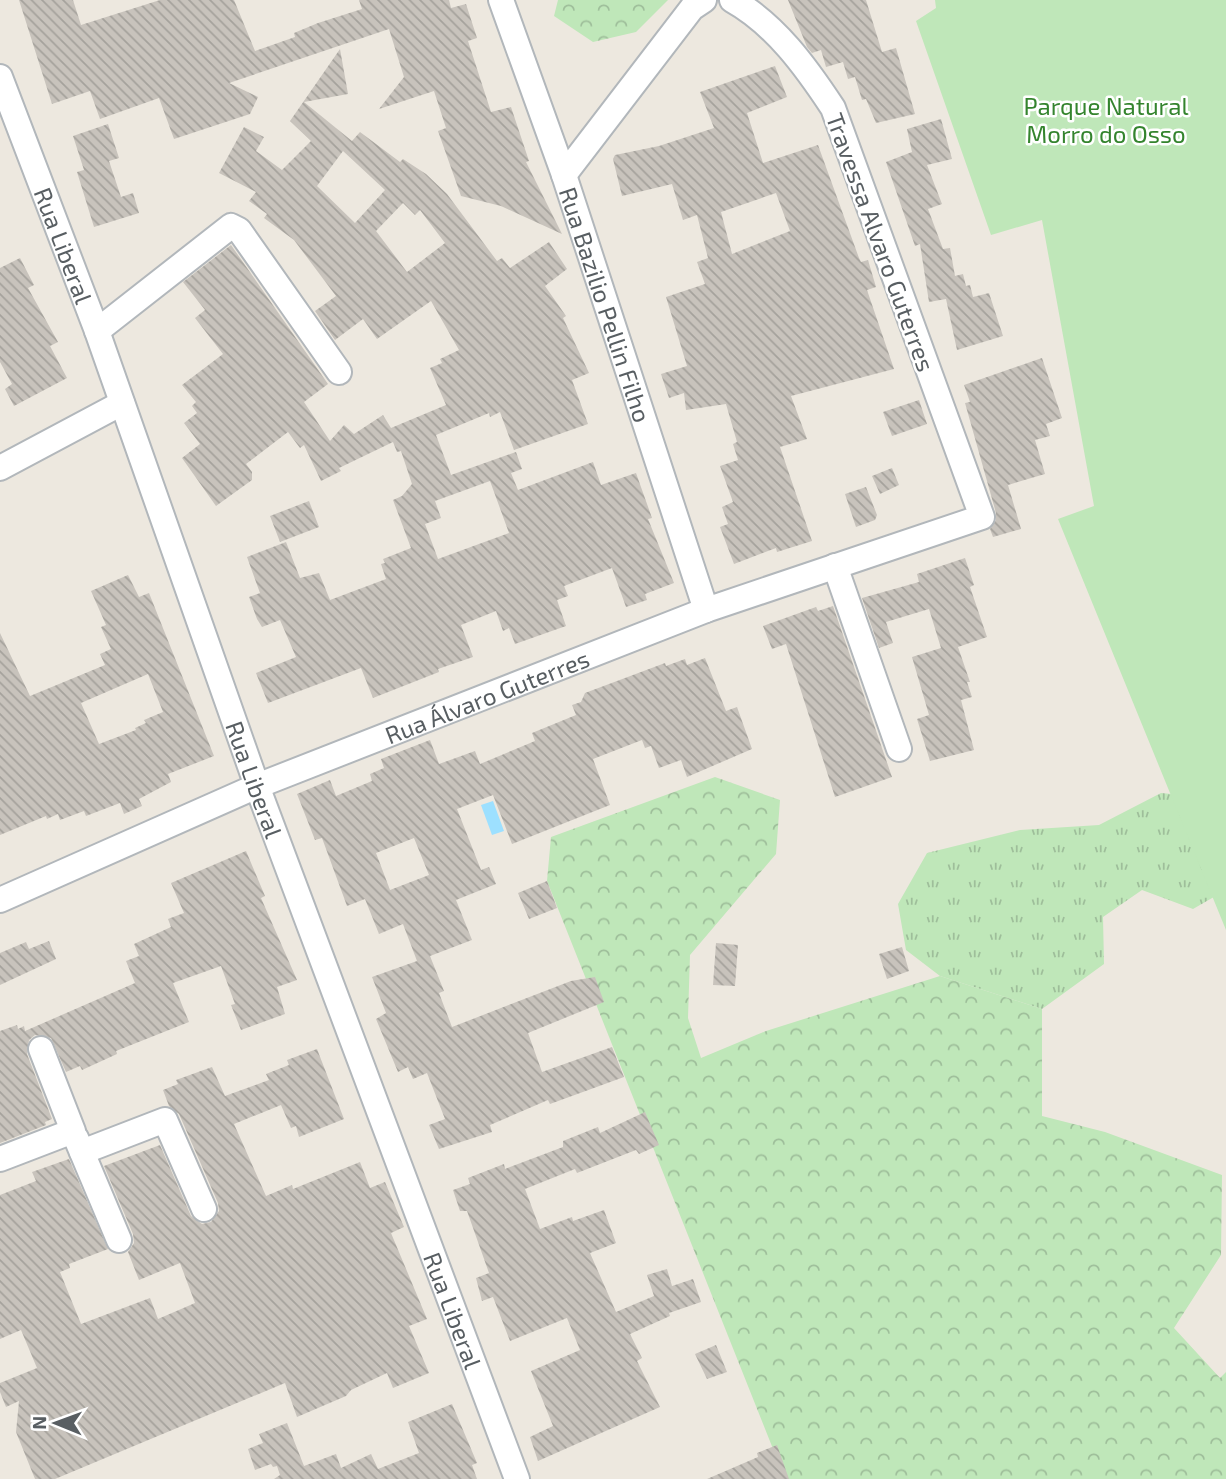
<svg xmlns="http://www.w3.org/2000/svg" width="1226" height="1479" font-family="'Exo 2',sans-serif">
	<defs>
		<pattern id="grass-tufts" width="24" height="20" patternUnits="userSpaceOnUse" patternTransform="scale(1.75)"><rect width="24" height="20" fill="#bfe7b9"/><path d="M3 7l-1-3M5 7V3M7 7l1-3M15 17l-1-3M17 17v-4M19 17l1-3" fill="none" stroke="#9ebe9a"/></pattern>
		<pattern id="forest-crowns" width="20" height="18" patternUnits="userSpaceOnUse" patternTransform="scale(1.75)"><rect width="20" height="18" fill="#bfe7b9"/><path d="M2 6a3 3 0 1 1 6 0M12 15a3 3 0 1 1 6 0" fill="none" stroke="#9ebe9a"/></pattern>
		<pattern id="building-back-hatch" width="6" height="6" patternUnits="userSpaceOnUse" patternTransform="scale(1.75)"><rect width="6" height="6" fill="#c8c3bc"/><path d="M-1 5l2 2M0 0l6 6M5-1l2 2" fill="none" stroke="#a5a29c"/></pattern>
	</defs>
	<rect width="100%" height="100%" fill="#ede8df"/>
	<!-- grass -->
	<path fill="url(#grass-tufts)" d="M 1161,793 L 1204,797 L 1226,890 L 1193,909 L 1142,890 L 1103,917 L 1104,964 L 1042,1009 L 940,976 L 906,950 L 898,904 L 927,853 L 1020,830 L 1099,825 Z"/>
	<!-- forest -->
	<path fill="url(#forest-crowns)" d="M 558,0 L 668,0 L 636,32 L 593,42 L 554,16 Z
		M 715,777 L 780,800 L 776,854 L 690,955 L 688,1018 L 701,1058 L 766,1031 L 940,976 L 1042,1009 L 1042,1116 L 1105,1132 L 1222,1175 L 1221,1255 L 1174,1328 L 1220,1378 L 1226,1372 L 1226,1479 L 785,1479 L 547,881 L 551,837 Z"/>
	<!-- park -->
	<path fill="#bfe7b9" d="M 935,0 L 1226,0 L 1226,930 L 1058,519 L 1094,506 L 1042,220 L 991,235 L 916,21 L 936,8 Z"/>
	<!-- water -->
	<path fill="#9de0ff" d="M 493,801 L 504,831 L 492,835 L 481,805 Z"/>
	<!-- building -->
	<path fill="url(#building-back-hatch)" fill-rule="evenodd" d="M 19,0 L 73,0 L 81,25 L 160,0 L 234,0 L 255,51 L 295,37 L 294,33 L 318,23 L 362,9 L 359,0 L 449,0 L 451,8 L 466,4 L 477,38 L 468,41 L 491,112 L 511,107 L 529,161 L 526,162 L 562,234 L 501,206 L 461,196 L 438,131 L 446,128 L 434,91 L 379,109 L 404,77 L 389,29 L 229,83 L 258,97 L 250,114 L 174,139 L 159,98 L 100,119 L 90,91 L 52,104 Z
		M 788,0 L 866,0 L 882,52 L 896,48 L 915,114 L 876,123 L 866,99 L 862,100 L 855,77 L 848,79 L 843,62 L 826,67 L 821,50 L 812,53 L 807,47 Z
		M 340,49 L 348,94 L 304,102 L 352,141 L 360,132 L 400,162 L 403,159 L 426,174 L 447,194 L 497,261 L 502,258 L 510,268 L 549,242 L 567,269 L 545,286 L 566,316 L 563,318 L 589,373 L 572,380 L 588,424 L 514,450 L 500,412 L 490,417 L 489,413 L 436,435 L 451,475 L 516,452 L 522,469 L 511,473 L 518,490 L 593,462 L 601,485 L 636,473 L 652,518 L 648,519 L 674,583 L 645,594 L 647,600 L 626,607 L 612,568 L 564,586 L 568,596 L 557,600 L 566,626 L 515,644 L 509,628 L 503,631 L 496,611 L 461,625 L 473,657 L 438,669 L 439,672 L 373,698 L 361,668 L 268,703 L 256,673 L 296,657 L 280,620 L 262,627 L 257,619 L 249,597 L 260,593 L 247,557 L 286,542 L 300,578 L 319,573 L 330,600 L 386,579 L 381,564 L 385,563 L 383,559 L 411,548 L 393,500 L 402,496 L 412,484 L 401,451 L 397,452 L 393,442 L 339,468 L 341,471 L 321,481 L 304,445 L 300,448 L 288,432 L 246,464 L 252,472 L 252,480 L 216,506 L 182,458 L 200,444 L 184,423 L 197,413 L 192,406 L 196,402 L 182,385 L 223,354 L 195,318 L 205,310 L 183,282 L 231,245 L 328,384 L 304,402 L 330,441 L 344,425 L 354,434 L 383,415 L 391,428 L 446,405 L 430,368 L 442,363 L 440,359 L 459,350 L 431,301 L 377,339 L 363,319 L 335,340 L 315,311 L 336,296 L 294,240 L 264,218 L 267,214 L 249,201 L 256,192 L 219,173 L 244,127 L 264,137 L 256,151 L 282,170 L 311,141 L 290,121 ZM 343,151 L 385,190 L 355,223 L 317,186 ZM 403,203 L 415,215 L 420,210 L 445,243 L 407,272 L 376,231 ZM 490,481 L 509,533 L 438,559 L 425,524 L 441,518 L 435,501 Z
		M 775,66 L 787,97 L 747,113 L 763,163 L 818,145 L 859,258 L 861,262 L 868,260 L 876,287 L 867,290 L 894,369 L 791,396 L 807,439 L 780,447 L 812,541 L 777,552 L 776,548 L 734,564 L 720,527 L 728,524 L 722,507 L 733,502 L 720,466 L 738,460 L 733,444 L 737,442 L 726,404 L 686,410 L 684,393 L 669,398 L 661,374 L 687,366 L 666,297 L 705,284 L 697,262 L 708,258 L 697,215 L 683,220 L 672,184 L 622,196 L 613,159 L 615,155 L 659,146 L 714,128 L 700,92 ZM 776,193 L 790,231 L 732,254 L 721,212 Z
		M 941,119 L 952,159 L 927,165 L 942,204 L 928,209 L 943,249 L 950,248 L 955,276 L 963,274 L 966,286 L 970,285 L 973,297 L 989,293 L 1003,336 L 957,350 L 946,299 L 929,302 L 920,244 L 915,246 L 886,162 L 912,152 L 907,129 Z
		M 108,124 L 119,158 L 109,161 L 121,197 L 133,193 L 139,213 L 94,227 L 77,172 L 84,170 L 73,136 Z
		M 20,258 L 34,285 L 28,288 L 58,342 L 50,346 L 67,378 L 14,406 L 5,389 L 12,384 L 0,362 L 0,268 Z
		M 1042,358 L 1062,418 L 1046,424 L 1050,436 L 1035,440 L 1045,474 L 1008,485 L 1021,529 L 993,537 L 990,529 L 996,520 L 996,513 L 965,403 L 970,402 L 964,385 Z
		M 919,400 L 927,424 L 892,436 L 883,412 Z
		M 892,468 L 899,485 L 880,494 L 872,476 Z
		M 866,487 L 877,515 L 875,520 L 856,527 L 845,494 Z
		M 309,501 L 319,527 L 280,542 L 270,516 Z
		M 965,558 L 974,585 L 970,587 L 987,637 L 958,647 L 970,682 L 967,682 L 972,697 L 961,700 L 974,750 L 930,761 L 917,719 L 929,715 L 912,657 L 941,648 L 929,609 L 886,622 L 893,643 L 879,648 L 862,598 L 919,582 L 917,574 Z
		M 128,575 L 139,597 L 149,593 L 214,756 L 168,774 L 171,782 L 139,799 L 142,806 L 124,814 L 120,803 L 86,816 L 84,811 L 60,820 L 58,814 L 47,819 L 46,816 L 0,835 L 0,633 L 30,696 L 105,665 L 100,654 L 111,649 L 101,627 L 106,625 L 91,591 ZM 148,674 L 163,712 L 144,720 L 146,723 L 135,728 L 136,730 L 99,744 L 81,703 Z
		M 833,606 L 892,777 L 835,797 L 786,644 L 772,649 L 763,626 L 816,607 L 818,611 Z
		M 705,658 L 726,711 L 737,707 L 752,749 L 687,777 L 681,760 L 659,768 L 651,746 L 645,748 L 642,740 L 593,759 L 610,805 L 512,844 L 493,795 L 457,809 L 481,870 L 489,867 L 496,884 L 456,900 L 472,940 L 430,956 L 444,991 L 439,993 L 452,1027 L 571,981 L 595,977 L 604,1002 L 528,1033 L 542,1072 L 612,1047 L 624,1077 L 550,1104 L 548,1100 L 490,1125 L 492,1132 L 439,1149 L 429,1125 L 445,1119 L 427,1073 L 413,1079 L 408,1067 L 398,1072 L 376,1019 L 386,1013 L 372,977 L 417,961 L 403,924 L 379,934 L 365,899 L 347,906 L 322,838 L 315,840 L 297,794 L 330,780 L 336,796 L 372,781 L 370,774 L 384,768 L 381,759 L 430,740 L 439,764 L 475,751 L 480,764 L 535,741 L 532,733 L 576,715 L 572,705 L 581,702 L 585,693 L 665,663 L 666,666 L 685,659 L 687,665 ZM 414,838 L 429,875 L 390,890 L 376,853 Z
		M 246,851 L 265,896 L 261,898 L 297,980 L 277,987 L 285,1014 L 241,1030 L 231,1005 L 235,1004 L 221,966 L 173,983 L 189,1022 L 116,1051 L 117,1054 L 82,1070 L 80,1066 L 66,1072 L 51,1038 L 35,1035 L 29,1040 L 27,1054 L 52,1119 L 45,1122 L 46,1125 L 0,1143 L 0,1031 L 17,1025 L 18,1029 L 24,1026 L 25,1031 L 135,983 L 126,961 L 139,956 L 134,944 L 171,927 L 168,919 L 184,913 L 171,883 Z
		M 547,881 L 557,908 L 529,919 L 518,893 Z
		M 49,941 L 56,959 L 0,985 L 0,953 L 26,942 L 29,949 Z
		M 716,943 L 738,945 L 735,986 L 713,985 Z
		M 902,947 L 909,971 L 887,979 L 879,954 Z
		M 317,1049 L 344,1119 L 299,1137 L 296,1126 L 291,1128 L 281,1105 L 234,1124 L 266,1196 L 292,1185 L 293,1189 L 360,1162 L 370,1188 L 385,1182 L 404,1227 L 391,1233 L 427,1319 L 409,1326 L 429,1373 L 393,1388 L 387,1373 L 351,1390 L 346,1396 L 297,1417 L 285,1383 L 55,1479 L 35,1479 L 16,1432 L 19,1401 L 6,1407 L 0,1392 L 0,1383 L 37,1368 L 21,1330 L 0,1339 L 0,1195 L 36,1181 L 32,1172 L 69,1159 L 108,1249 L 69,1264 L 70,1268 L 60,1272 L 81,1324 L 150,1298 L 158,1319 L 195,1303 L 180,1263 L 139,1280 L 128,1252 L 134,1243 L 133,1234 L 104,1166 L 160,1145 L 191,1216 L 202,1224 L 211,1222 L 219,1211 L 218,1203 L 179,1114 L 169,1106 L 163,1090 L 178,1084 L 176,1080 L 212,1067 L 225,1096 L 269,1080 L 266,1074 L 289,1065 L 287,1060 Z
		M 645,1112 L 659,1145 L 639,1154 L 636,1150 L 577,1173 L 575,1169 L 525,1189 L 540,1229 L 572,1217 L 573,1221 L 604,1210 L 616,1243 L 590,1253 L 616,1312 L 654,1296 L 647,1275 L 667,1269 L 672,1286 L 693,1279 L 701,1302 L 669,1313 L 670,1316 L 630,1334 L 642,1358 L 637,1361 L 660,1407 L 538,1461 L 530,1437 L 553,1426 L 531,1371 L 580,1350 L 567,1318 L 510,1341 L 493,1297 L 482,1301 L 476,1278 L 489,1273 L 467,1211 L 460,1211 L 453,1190 L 470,1184 L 468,1178 L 504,1164 L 505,1169 L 563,1147 L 563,1141 L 598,1127 L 600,1133 Z
		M 716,1345 L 727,1372 L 707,1379 L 695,1354 Z
		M 452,1404 L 477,1463 L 472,1465 L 477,1479 L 274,1479 L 280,1475 L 277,1466 L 273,1467 L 271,1464 L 255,1470 L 248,1449 L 263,1443 L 259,1434 L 287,1423 L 304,1466 L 336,1454 L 341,1468 L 371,1454 L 378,1469 L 419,1453 L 408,1422 Z
		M 777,1445 L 789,1479 L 707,1479 L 758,1457 L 757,1453 Z"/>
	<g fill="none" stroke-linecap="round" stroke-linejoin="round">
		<!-- minor casing -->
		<g stroke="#b2b7bb" stroke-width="28">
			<g id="minor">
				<path id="s1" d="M 501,0 L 564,175 L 706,610"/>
				<path id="s2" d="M 0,77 L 97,331 L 257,786 L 517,1479"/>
				<path d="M 564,175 L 692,8 L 704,0"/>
				<path d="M 97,331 L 231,226 L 239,230 L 339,372"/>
				<path d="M 0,468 L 122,403"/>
				<path d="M 835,566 L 899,749"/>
				<path id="s3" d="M 0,900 L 257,786 L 706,610 L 982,517 L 833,108 C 806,67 775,24 732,0"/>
				<path d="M 76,1138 L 119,1240"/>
				<path d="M 82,1152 L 165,1120 L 204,1209"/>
				<path d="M 0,1159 L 73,1131 L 41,1049"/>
			</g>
		</g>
		<!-- minor -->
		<use href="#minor" stroke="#fff" stroke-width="24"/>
	</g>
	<g text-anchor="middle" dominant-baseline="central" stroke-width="5" stroke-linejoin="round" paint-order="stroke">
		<!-- park labels -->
		<g font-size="24" fill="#34842e" stroke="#fff">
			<text x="1106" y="105">Parque Natural<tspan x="1106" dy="28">Morro do Osso</tspan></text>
		</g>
		<!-- street labels -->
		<g font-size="24" fill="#585e62" stroke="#fff">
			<text transform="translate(881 242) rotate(70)">Travessa Alvaro Guterres</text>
			<text stroke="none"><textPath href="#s2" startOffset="180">Rua Liberal</textPath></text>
			<text stroke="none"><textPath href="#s1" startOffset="322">Rua Bazilio Pellin Filho</textPath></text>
			<text stroke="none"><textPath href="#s3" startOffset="528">Rua Álvaro Guterres</textPath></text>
			<text stroke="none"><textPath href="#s2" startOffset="747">Rua Liberal</textPath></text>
			<text stroke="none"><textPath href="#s2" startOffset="1314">Rua Liberal</textPath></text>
		</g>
	</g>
	<!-- north arrow -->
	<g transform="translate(56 1423) rotate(271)" stroke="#ffffff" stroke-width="5" paint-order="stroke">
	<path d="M0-5L12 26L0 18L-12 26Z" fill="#585e62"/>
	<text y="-10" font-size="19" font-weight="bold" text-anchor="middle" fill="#585e62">N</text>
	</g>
</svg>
